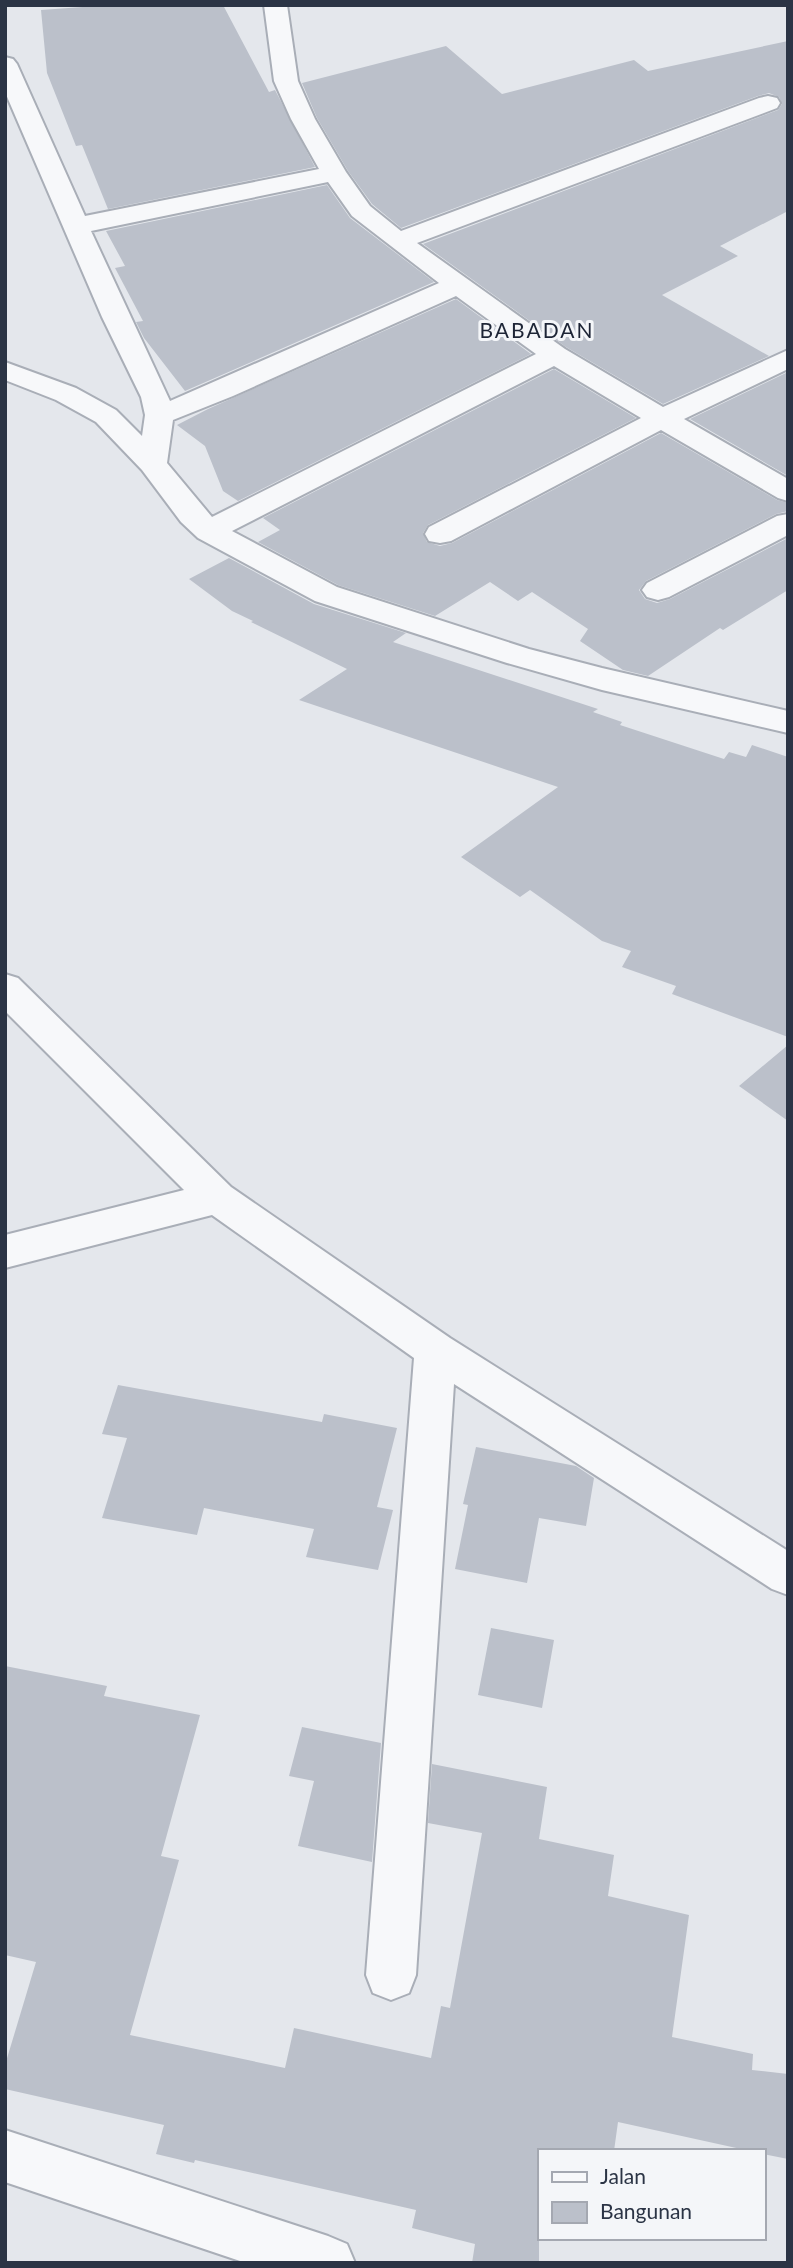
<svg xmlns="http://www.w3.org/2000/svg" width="793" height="2268" font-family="Lato,sans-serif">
	<rect width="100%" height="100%" fill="#e4e7ec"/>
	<!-- building -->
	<path fill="#bbc0ca" d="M 110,5 L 223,5 L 269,92 L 275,90 L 315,167 L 108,209 L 82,145 L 76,146 L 47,73 L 41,10 Z
		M 788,41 L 788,211 L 720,246 L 738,256 L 662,295 L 769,356 L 663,404 L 566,347 L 423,244 L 778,110 L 782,104 L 779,97 L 769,93 L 758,96 L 401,228 L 372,204 L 348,171 L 317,118 L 302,83 L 446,46 L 502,94 L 634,60 L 648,71 Z
		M 327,185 L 350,218 L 434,282 L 185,391 L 144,338 L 136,322 L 143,321 L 115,268 L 125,266 L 106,231 Z
		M 456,299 L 531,354 L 238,501 L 223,491 L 205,446 L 177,425 L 208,409 Z
		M 554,369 L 636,418 L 428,525 L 423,533 L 427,542 L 440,546 L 452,543 L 661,433 L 777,500 L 788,503 L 788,511 L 776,514 L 646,581 L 639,590 L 645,599 L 657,603 L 670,599 L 788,538 L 788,590 L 723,630 L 720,628 L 648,676 L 623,670 L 580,641 L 588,629 L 532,592 L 518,601 L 490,582 L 435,616 L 338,585 L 258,542 L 280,530 L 263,518 Z
		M 788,372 L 788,476 L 690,419 Z
		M 229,558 L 314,604 L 406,633 L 393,642 L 598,709 L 593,712 L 622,722 L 620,725 L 724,759 L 729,752 L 746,757 L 752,745 L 788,757 L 788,1037 L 672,994 L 676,986 L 622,967 L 631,951 L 602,941 L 530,890 L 520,897 L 461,857 L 558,787 L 299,700 L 347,669 L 251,622 L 253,621 L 232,611 L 189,579 Z
		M 788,1045 L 788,1121 L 739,1086 Z
		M 118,1385 L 322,1422 L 324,1414 L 397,1428 L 377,1507 L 393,1510 L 378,1570 L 306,1557 L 314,1529 L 204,1508 L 197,1535 L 102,1518 L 127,1438 L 102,1434 Z
		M 476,1447 L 576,1466 L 594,1478 L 586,1526 L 539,1518 L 527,1583 L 455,1569 L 468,1505 L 463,1504 Z
		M 491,1628 L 554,1640 L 542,1708 L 478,1695 Z
		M 5,1666 L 107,1686 L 104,1696 L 200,1715 L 161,1856 L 179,1860 L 130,2035 L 285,2068 L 294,2028 L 431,2058 L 441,2006 L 450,2008 L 482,1833 L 428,1823 L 432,1764 L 547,1787 L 539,1839 L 614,1855 L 608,1896 L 689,1915 L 672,2037 L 753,2054 L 752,2070 L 788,2074 L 788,2159 L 763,2154 L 763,2151 L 750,2151 L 618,2122 L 614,2151 L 539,2151 L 539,2263 L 472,2263 L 475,2244 L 412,2228 L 416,2210 L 195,2160 L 194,2163 L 156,2154 L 164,2125 L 5,2089 L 5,2065 L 36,1962 L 5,1955 Z
		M 302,1727 L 381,1743 L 372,1862 L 298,1846 L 314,1781 L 289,1776 Z"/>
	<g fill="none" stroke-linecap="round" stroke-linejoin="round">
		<!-- minor casing -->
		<g stroke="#a9aeb7" stroke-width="4">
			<path id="minor" d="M 264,5 L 287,5 L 298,81 L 315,119 L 346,172 L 370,206 L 401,231 L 759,98 L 768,96 L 777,98 L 780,103 L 777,108 L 417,243 L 565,349 L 663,407 L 788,350 L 788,369 L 684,419 L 788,479 L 788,501 L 778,498 L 661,430 L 451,541 L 440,543 L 429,541 L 425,534 L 429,527 L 641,418 L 554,366 L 232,531 L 337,587 L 529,649 L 602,668 L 788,711 L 788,733 L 602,690 L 507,663 L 315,601 L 198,538 L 181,522 L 142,470 L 96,422 L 56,400 L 5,380 L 5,362 L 76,388 L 116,410 L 142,436 L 145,415 L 141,397 L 102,317 L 5,92 L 5,57 L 13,59 L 17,64 L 85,216 L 319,169 L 291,119 L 274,81 ZM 328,182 L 352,216 L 439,283 L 170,401 L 91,231 ZM 456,296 L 536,354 L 212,517 L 167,463 L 173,420 L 233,396 Z
				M 788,514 L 788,535 L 669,597 L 658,600 L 647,597 L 642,590 L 647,583 L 777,516 Z
				M 5,974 L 18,978 L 231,1187 L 450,1338 L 788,1551 L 788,1595 L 772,1589 L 454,1384 L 416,1975 L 409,1993 L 391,2000 L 373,1993 L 366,1975 L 414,1358 L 212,1215 L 5,1268 L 5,1235 L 184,1190 L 5,1011 Z
				M 5,2130 L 328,2236 L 347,2244 L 355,2263 L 246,2263 L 5,2182 Z"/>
		</g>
		<!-- minor -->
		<use href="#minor" fill="#f7f8fa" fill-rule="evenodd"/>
	</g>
	<g text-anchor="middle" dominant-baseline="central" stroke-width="6" stroke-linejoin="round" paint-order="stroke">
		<!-- far-quarter labels -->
		<g font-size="21" letter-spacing="2" fill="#1d2536" stroke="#f4f6f9">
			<text x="537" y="329">BABADAN</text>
		</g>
	</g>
	<!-- border -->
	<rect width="793" height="2268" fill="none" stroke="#2b3445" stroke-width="14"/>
	<!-- legend -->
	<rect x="538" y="2149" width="228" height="91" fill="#f4f6f9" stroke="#a4a8b1" stroke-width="2"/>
	<rect x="552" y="2172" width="35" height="10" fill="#f7f8fa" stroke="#a4a8b1" stroke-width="2"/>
	<text x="600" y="2184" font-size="21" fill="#2b3445">Jalan</text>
	<rect x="552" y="2202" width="35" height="21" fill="#bbc0ca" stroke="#a4a8b1" stroke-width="2"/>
	<text x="600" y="2219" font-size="21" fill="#2b3445">Bangunan</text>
</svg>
